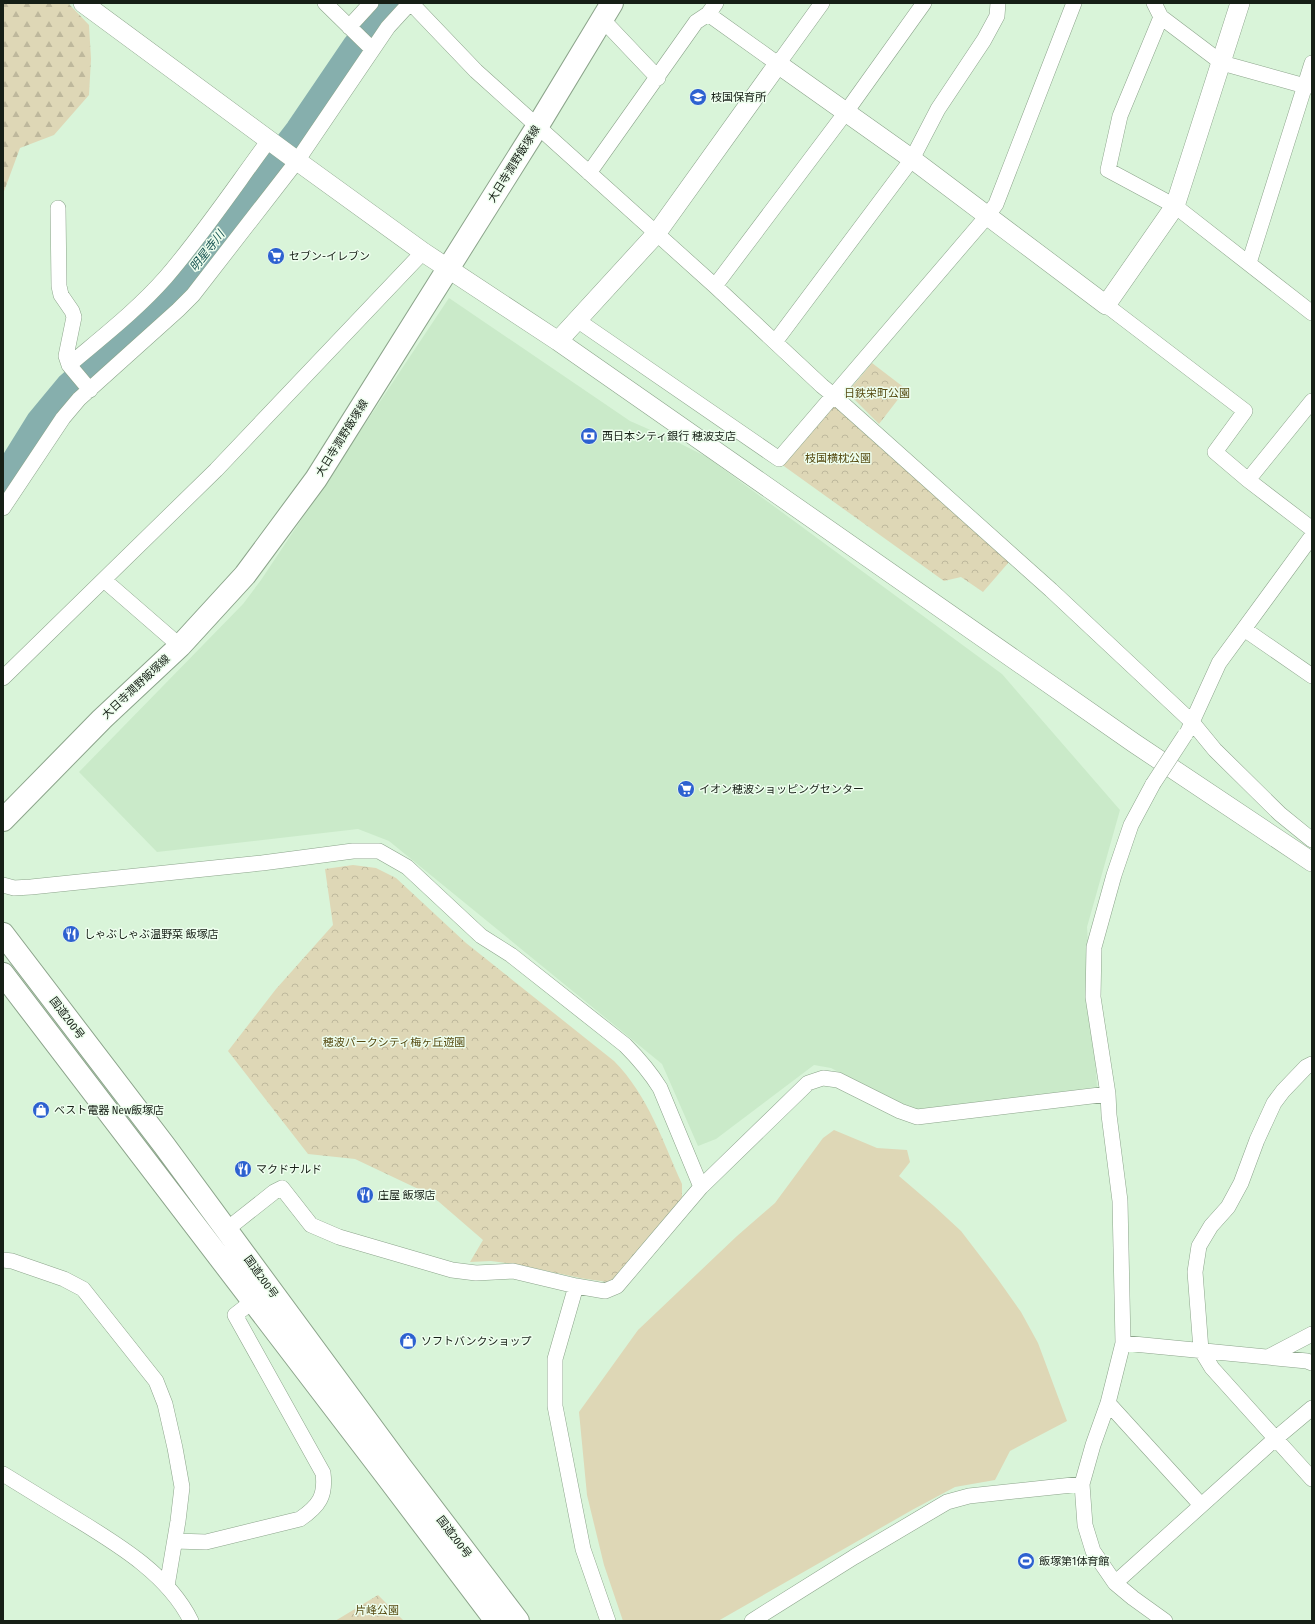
<svg xmlns="http://www.w3.org/2000/svg" width="1315" height="1624" font-family="'Fira Sans Condensed','Noto Sans JP',sans-serif">
	<defs>
		<pattern id="forest-firs" width="22" height="20" patternUnits="userSpaceOnUse"><rect width="22" height="20" fill="#ded7b6"/><path d="M5 1l3.5 6h-7zM16 11l3.5 6h-7z" fill="#beb89c"/></pattern>
		<pattern id="park-crowns" width="20" height="18" patternUnits="userSpaceOnUse"><rect width="20" height="18" fill="#ded7b6"/><path d="M2 6a3 3 0 1 1 6 0M12 15a3 3 0 1 1 6 0" fill="none" stroke="#beb89c"/></pattern>
	</defs>
	<rect width="100%" height="100%" fill="#d9f4d9"/>
	<!-- built -->
	<path fill="#caeac9" d="M 449,298 L 630,421 L 671,439 L 707,457 L 1002,674 L 1120,810 L 1087,927 L 1097,1087 L 915,1111 L 831,1068 L 814,1065 L 716,1139 L 698,1146 L 662,1064 L 389,841 L 358,829 L 157,852 L 79,772 L 243,604 L 261,580 Z"/>
	<!-- grass -->
	<path fill="#ded7b6" d="M 834,1130 L 877,1148 L 907,1150 L 910,1162 L 899,1176 L 934,1206 L 961,1231 L 997,1278 L 1021,1312 L 1038,1343 L 1067,1421 L 1010,1451 L 995,1480 L 955,1487 L 912,1510 L 718,1621 L 623,1621 L 604,1565 L 587,1495 L 579,1412 L 638,1330 L 737,1236 L 775,1203 L 823,1138 Z"/>
	<!-- forest -->
	<path fill="url(#forest-firs)" d="M 3,3 L 68,3 L 89,25 L 91,59 L 89,95 L 54,135 L 20,148 L 3,194 Z"/>
	<!-- park -->
	<path fill="url(#park-crowns)" d="M 872,363 L 906,389 L 879,424 L 850,395 L 851,388 Z
		M 834,404 L 1009,562 L 983,592 L 961,577 L 944,581 L 781,464 Z
		M 353,865 L 376,868 L 396,878 L 466,943 L 614,1061 C 648,1095 663,1142 682,1184 L 682,1197 L 673,1211 L 615,1278 L 607,1282 L 580,1278 L 515,1264 L 491,1261 L 470,1262 L 483,1240 L 431,1195 L 355,1159 L 308,1154 L 228,1051 L 276,989 L 333,925 L 325,869 Z
		M 378,1595 L 404,1621 L 335,1621 Z"/>
	<g fill="none" stroke-linecap="round" stroke-linejoin="round">
		<!-- river -->
		<path stroke="#86afad" stroke-width="30" d="M 3,483 L 41,422 L 70,387 L 157,311 L 195,268 L 300,131 L 357,47 L 393,3"/>
		<!-- minor casing -->
		<g stroke="#8ca48b" stroke-width="16">
			<path id="minor" d="M 325,3 L 372,49
				M 411,3 L 476,71 L 715,286 L 822,386 L 833,395 L 1051,590 L 1192,722 L 1215,750 L 1280,814 L 1312,840
				M 1154,3 L 1161,17 L 1222,63 L 1305,86 L 1312,86
				M 708,14 L 778,64 L 822,3
				M 1161,17 L 1120,116 L 1108,170 L 1175,206 L 1312,313
				M 602,19 L 658,78
				M 349,27 L 371,3
				M 589,173 L 696,22 L 708,14 L 716,3
				M 58,208 L 59,286 L 61,295 L 72,311 L 74,317 L 66,356 L 69,365
				M 1249,263 L 1312,63
				M 715,286 L 846,112 L 924,3
				M 1106,305 L 1245,411 L 1215,452 L 1248,480 L 1312,529
				M 577,320 L 779,459 L 988,215 L 996,204 L 1074,3
				M 775,342 L 912,159 L 938,109 L 984,40 L 997,16 L 998,3
				M 90,390 L 69,365 C 102,337 137,310 166,277 C 203,234 235,186 269,140
				M 1248,480 L 1312,401
				M 3,508 L 63,418 L 79,399 L 178,310 L 193,295 L 297,161 L 388,27 L 410,3
				M 104,580 L 180,646
				M 1244,629 L 1312,676
				M 3,678 L 216,470 L 423,252
				M 1188,731 L 1219,663 L 1312,536
				M 1153,784 L 1131,825 L 1114,875 L 1094,947 L 1093,997 L 1108,1094 L 1109,1115 L 1120,1201 L 1123,1343 L 1108,1403 L 1093,1445 L 1082,1484 L 1085,1525 L 1093,1551 L 1115,1583 L 1133,1598 L 1165,1621
				M 3,885 L 14,888 L 31,887 L 262,863 L 353,851 L 379,851 L 407,867 L 481,936 L 511,955 L 625,1045 C 638,1058 650,1072 660,1088 L 701,1187
				M 1312,1064 L 1306,1067 L 1283,1091 L 1274,1103 L 1257,1140 L 1241,1183 L 1228,1207 L 1211,1226 L 1199,1246 L 1195,1272 L 1201,1350 L 1212,1368 L 1312,1479
				M 226,1230 L 274,1192 L 282,1188 L 311,1225 L 339,1237 L 452,1270 L 476,1273 L 513,1271 L 576,1286 L 605,1291 L 617,1286 L 701,1187 L 808,1083 L 823,1078 L 838,1080 L 900,1111 L 917,1117 L 1108,1094
				M 3,1260 L 12,1261 L 64,1279 L 83,1289 L 156,1381 L 165,1404 L 175,1448 L 182,1487 L 178,1521 L 167,1586
				M 576,1286 L 555,1359 L 555,1406 L 583,1549 L 608,1621
				M 1123,1343 L 1307,1361 L 1312,1363
				M 1268,1357 L 1312,1334
				M 1108,1403 L 1201,1505
				M 3,1474 C 26,1488 50,1503 73,1517 C 117,1544 168,1574 191,1621
				M 175,1541 L 206,1542 L 300,1519 C 319,1506 326,1496 323,1473 L 235,1315 L 253,1301
				M 1115,1583 L 1275,1439 L 1312,1408
				M 752,1621 L 854,1557 L 947,1502 L 969,1496 L 1082,1484"/>
		</g>
		<!-- tertiary casing -->
		<g stroke="#8ca48b" stroke-width="20">
			<path id="tertiary" d="M 83,3 L 289,155 L 423,252 L 558,341 L 1134,743 L 1312,862
				M 558,341 L 656,234 L 778,64 L 912,159 L 1106,305 L 1175,206 L 1240,3"/>
		</g>
		<!-- primary casing -->
		<g stroke="#8ca48b" stroke-width="24">
			<path id="primary" d="M 3,820 L 102,719 L 180,646 L 245,575 L 316,479 L 537,127 L 612,3"/>
		</g>
		<!-- trunk casing -->
		<g stroke="#8ca48b" stroke-width="24">
			<path id="trunk" d="M 3,934 L 164,1145 L 401,1467 L 518,1621
				M 3,974 L 388,1478 L 496,1621"/>
		</g>
		<!-- minor -->
		<use href="#minor" stroke="#fff" stroke-width="15"/>
		<!-- tertiary -->
		<use href="#tertiary" stroke="#fff" stroke-width="19"/>
		<!-- primary -->
		<use href="#primary" stroke="#fff" stroke-width="22"/>
		<!-- trunk -->
		<use href="#trunk" stroke="#fff" stroke-width="22"/>
		<!-- minor-bridge casing -->
		<g stroke="#8ca48b" stroke-width="16" stroke-linecap="butt">
			<path id="minor-bridge" d="M 1153,784 L 1185,735"/>
		</g>
		<!-- minor-bridge -->
		<use href="#minor-bridge" stroke="#fff" stroke-width="15"/>
	</g>
	<!-- icons -->
	<defs>
		<g id="school-disc" transform="scale(0.9)"><circle r="9.5" fill="#2d61d0" stroke="#eefeee"/><path d="M0-5L7-2L0 1L-7-2ZM-4 1L0 2.5L4 1V4Q0 6-4 4Z" fill="#fff"/></g>
		<g id="supermarket-disc" transform="scale(0.9)"><circle r="9.5" fill="#2d61d0" stroke="#eefeee"/><path d="M-6-5.5h2.5l.6 2H6L4.5 2H-2.5L-4.4-4H-6ZM-1.5 3.2a1.3 1.3 0 1 0 .1 0ZM3 3.2a1.3 1.3 0 1 0 .1 0Z" fill="#fff"/></g>
		<g id="bank-disc" transform="scale(0.9)"><circle r="9.5" fill="#2d61d0" stroke="#eefeee"/><path d="M-6-4H6V4H-6ZM0-2.3a2.3 2.3 0 1 0 0 4.6a2.3 2.3 0 1 0 0-4.6Z" fill="#fff"/></g>
		<g id="restaurant-disc" transform="scale(0.9)"><circle r="9.5" fill="#2d61d0" stroke="#eefeee"/><path d="M-5-6h1v4h1v-4h1v4h1v-4h1v5L-1.5 .5V6h-2V.5L-5-1ZM5-6V6H3V1.5H1.5Q1.5-4 5-6Z" fill="#fff"/></g>
		<g id="shop-disc" transform="scale(0.9)"><circle r="9.5" fill="#2d61d0" stroke="#eefeee"/><path d="M-5-2.5h2.3a2.7 3.5 0 0 1 5.4 0H5L5.5 6h-11ZM-1.5-2.5h3a1.5 2.3 0 0 0-3 0Z" fill="#fff"/></g>
		<g id="stadium-disc" transform="scale(0.9)"><circle r="9.5" fill="#2d61d0" stroke="#eefeee"/><path d="M0-5a6.5 5 0 1 0 0 10a6.5 5 0 1 0 0-10ZM-3.5-1.8h7v3.6h-7Z" fill="#fff"/></g>
	</defs>
	<g fill-rule="evenodd">
		<use href="#school-disc" x="698" y="97"/>
		<use href="#supermarket-disc" x="276" y="256"/>
		<use href="#bank-disc" x="589" y="436"/>
		<use href="#supermarket-disc" x="686" y="789"/>
		<use href="#restaurant-disc" x="71" y="934"/>
		<use href="#shop-disc" x="41" y="1110"/>
		<use href="#restaurant-disc" x="243" y="1169"/>
		<use href="#restaurant-disc" x="365" y="1195"/>
		<use href="#shop-disc" x="408" y="1341"/>
		<use href="#stadium-disc" x="1026" y="1561"/>
	</g>
	<g text-anchor="middle" dominant-baseline="central" stroke-width="3" stroke-linejoin="round" paint-order="stroke">
		<!-- poi labels -->
		<g font-size="11" fill="#161f16" stroke="#eefeee" text-anchor="start">
			<text x="711" y="97">枝国保育所</text>
			<text x="289" y="256">セブン-イレブン</text>
			<text x="602" y="436">西日本シティ銀行 穂波支店</text>
			<text x="699" y="789">イオン穂波ショッピングセンター</text>
			<text x="84" y="934">しゃぶしゃぶ温野菜 飯塚店</text>
			<text x="54" y="1110">ベスト電器 New飯塚店</text>
			<text x="256" y="1169">マクドナルド</text>
			<text x="378" y="1195">庄屋 飯塚店</text>
			<text x="421" y="1341">ソフトバンクショップ</text>
			<text x="1039" y="1561">飯塚第1体育館</text>
		</g>
		<!-- street labels -->
		<g font-size="11" fill="#161f16" stroke="#eefeee">
			<text transform="translate(514 164) rotate(-58)">大日寺潤野飯塚線</text>
			<text transform="translate(342 438) rotate(-58)">大日寺潤野飯塚線</text>
			<text transform="translate(136 687) rotate(-43)">大日寺潤野飯塚線</text>
			<text transform="translate(67 1018) rotate(53)">国道200号</text>
			<text transform="translate(261 1277) rotate(54)">国道200号</text>
			<text transform="translate(454 1537) rotate(53)">国道200号</text>
		</g>
		<!-- park labels -->
		<g font-size="11" fill="#564b12" stroke="#eefeee">
			<text x="877" y="393">日鉄栄町公園</text>
			<text x="838" y="458">枝国横枕公園</text>
			<text x="394" y="1042">穂波パークシティ梅ヶ丘遊園</text>
			<text x="377" y="1610">片峰公園</text>
		</g>
		<!-- water labels -->
		<g font-size="12" font-style="italic" fill="#1a5654" stroke="#eefeee">
			<text transform="translate(207 251) rotate(-52)">明星寺川</text>
		</g>
	</g>
	<!-- border -->
	<rect width="1315" height="1624" fill="none" stroke="#161f16" stroke-width="8"/>
</svg>
